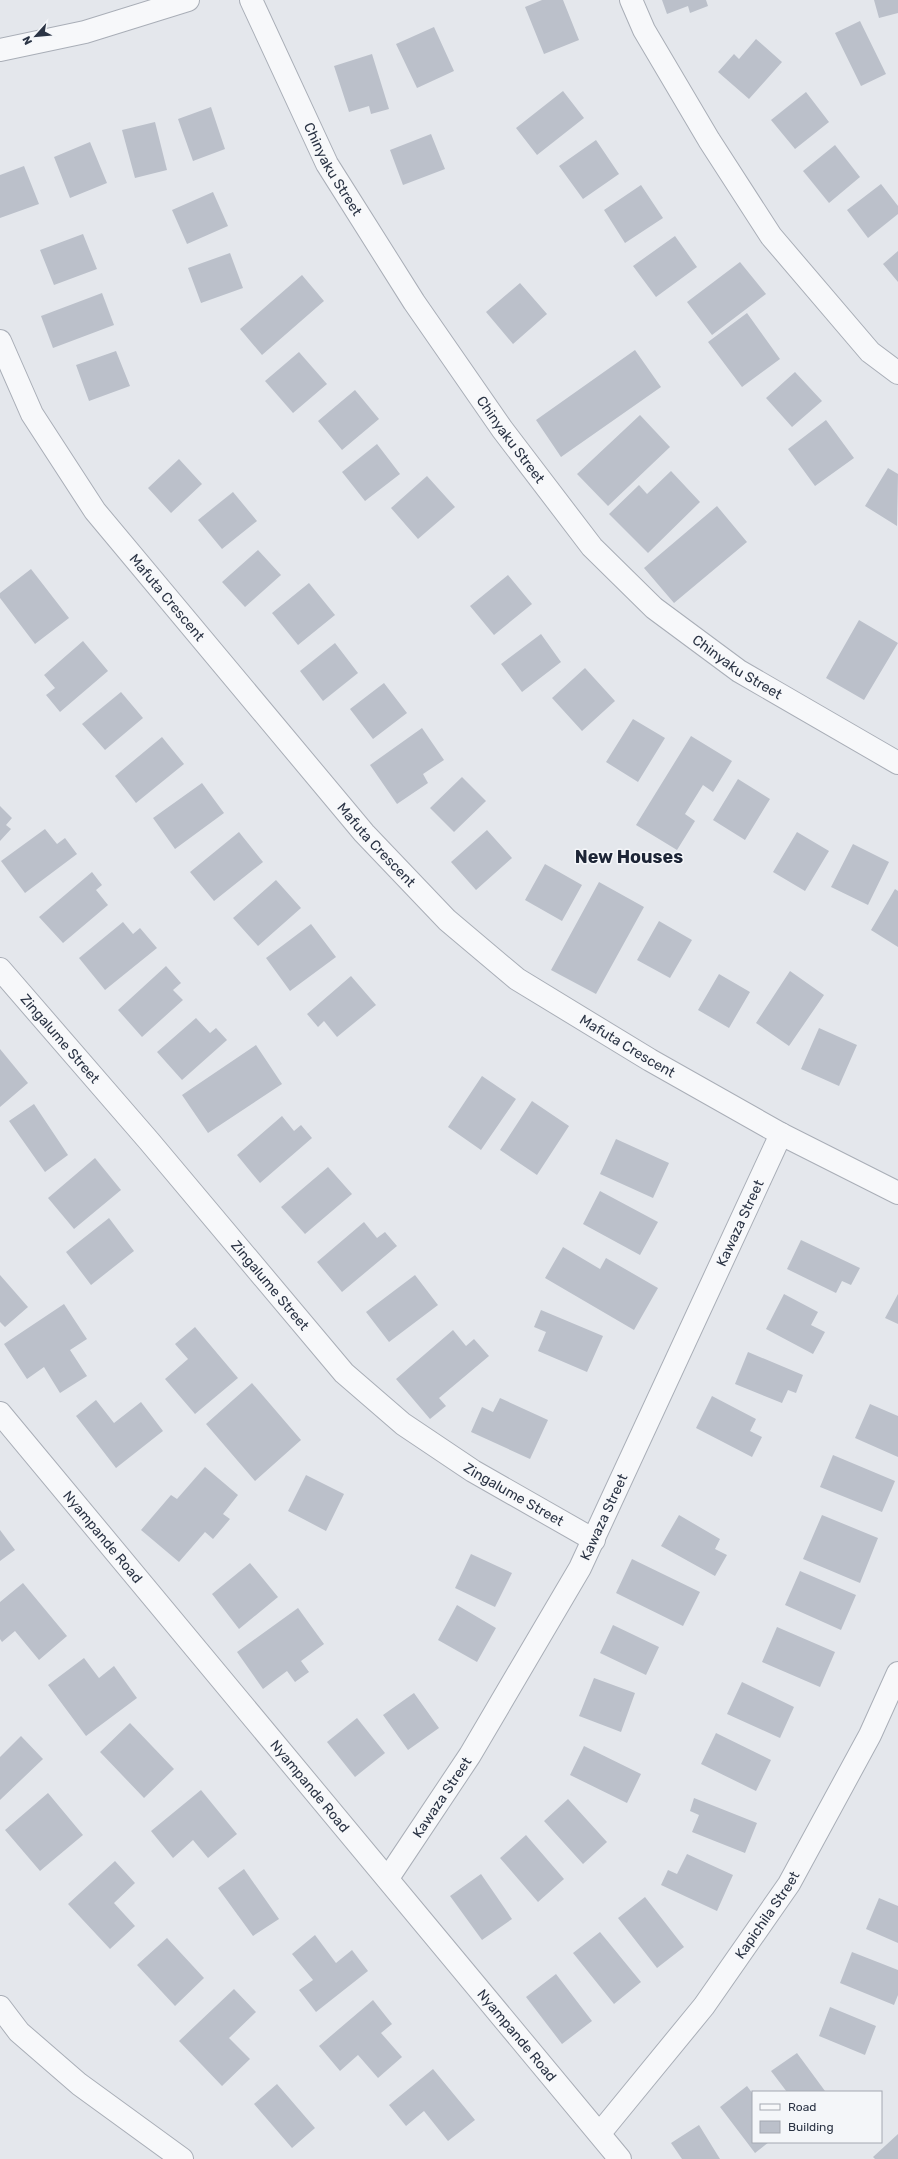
<svg xmlns="http://www.w3.org/2000/svg" width="898" height="2159" font-family="Rubik,sans-serif">
	<rect width="100%" height="100%" fill="#e4e7ec"/>
	<!-- building -->
	<path fill="#bbc0ca" d="M 542,0 L 563,0 L 579,40 L 544,54 L 525,7 Z
		M 662,0 L 706,0 L 708,6 L 690,13 L 688,6 L 667,14 Z
		M 874,0 L 898,0 L 898,13 L 879,18 Z
		M 860,21 L 886,74 L 861,86 L 835,33 Z
		M 434,27 L 454,71 L 417,88 L 396,44 Z
		M 756,39 L 782,62 L 749,99 L 718,72 L 734,54 L 739,59 Z
		M 372,54 L 389,109 L 371,114 L 369,106 L 349,112 L 334,66 Z
		M 563,91 L 584,118 L 537,155 L 516,128 Z
		M 806,92 L 829,122 L 795,149 L 771,120 Z
		M 211,107 L 225,149 L 193,161 L 178,119 Z
		M 155,122 L 167,170 L 135,178 L 122,130 Z
		M 431,134 L 445,169 L 403,185 L 390,150 Z
		M 596,140 L 619,174 L 583,199 L 559,166 Z
		M 90,142 L 107,183 L 70,198 L 54,157 Z
		M 835,145 L 860,177 L 829,203 L 803,171 Z
		M 24,166 L 39,204 L 0,218 L 0,175 Z
		M 881,184 L 898,206 L 898,214 L 868,238 L 847,210 Z
		M 641,185 L 663,218 L 625,243 L 604,210 Z
		M 213,192 L 228,226 L 187,244 L 172,210 Z
		M 83,234 L 97,269 L 54,285 L 40,250 Z
		M 675,236 L 697,267 L 656,297 L 633,266 Z
		M 898,251 L 898,282 L 883,264 Z
		M 230,253 L 243,288 L 201,303 L 188,268 Z
		M 740,262 L 766,294 L 712,335 L 687,302 Z
		M 302,275 L 324,301 L 262,355 L 240,329 Z
		M 520,283 L 547,314 L 513,344 L 486,312 Z
		M 102,293 L 114,325 L 53,348 L 41,316 Z
		M 747,313 L 780,359 L 742,387 L 708,342 Z
		M 635,350 L 661,387 L 561,457 L 536,420 Z
		M 116,351 L 130,386 L 89,401 L 76,365 Z
		M 299,352 L 327,384 L 293,413 L 265,381 Z
		M 795,372 L 822,401 L 792,427 L 766,398 Z
		M 355,390 L 379,419 L 342,450 L 318,421 Z
		M 640,415 L 670,447 L 608,506 L 577,474 Z
		M 826,420 L 854,458 L 815,486 L 788,449 Z
		M 377,444 L 400,474 L 365,501 L 342,472 Z
		M 179,459 L 202,484 L 171,513 L 148,488 Z
		M 888,468 L 898,474 L 897,526 L 865,506 Z
		M 671,471 L 700,502 L 648,553 L 609,514 L 639,485 L 647,494 Z
		M 427,476 L 455,507 L 418,539 L 391,508 Z
		M 233,492 L 257,521 L 222,549 L 198,520 Z
		M 717,506 L 747,542 L 674,603 L 644,568 Z
		M 258,550 L 281,575 L 245,607 L 222,582 Z
		M 31,569 L 69,618 L 35,644 L 0,598 L 0,593 Z
		M 508,575 L 532,604 L 494,635 L 470,606 Z
		M 309,583 L 335,615 L 298,645 L 272,613 Z
		M 859,620 L 898,643 L 864,700 L 826,678 Z
		M 541,634 L 561,662 L 522,692 L 501,664 Z
		M 83,641 L 108,671 L 60,712 L 46,695 L 55,688 L 44,675 Z
		M 335,643 L 358,673 L 323,701 L 300,671 Z
		M 585,668 L 615,701 L 582,731 L 552,698 Z
		M 384,683 L 407,713 L 373,739 L 350,709 Z
		M 121,692 L 143,718 L 105,750 L 82,724 Z
		M 633,719 L 665,738 L 638,782 L 606,762 Z
		M 422,728 L 444,760 L 423,774 L 428,783 L 397,804 L 370,765 Z
		M 691,736 L 732,761 L 713,792 L 703,785 L 685,814 L 695,821 L 677,850 L 636,825 Z
		M 162,737 L 184,764 L 136,803 L 115,776 Z
		M 462,777 L 486,801 L 454,832 L 430,808 Z
		M 738,779 L 770,799 L 745,840 L 713,820 Z
		M 202,783 L 224,813 L 175,849 L 153,818 Z
		M 0,806 L 12,818 L 6,825 L 11,829 L 0,841 Z
		M 45,829 L 57,844 L 65,838 L 77,854 L 25,893 L 1,861 Z
		M 487,830 L 512,858 L 476,890 L 451,862 Z
		M 239,832 L 263,862 L 214,901 L 190,872 Z
		M 797,832 L 829,851 L 805,891 L 773,872 Z
		M 853,844 L 889,862 L 868,905 L 831,887 Z
		M 545,864 L 582,885 L 562,921 L 525,900 Z
		M 92,872 L 102,885 L 96,890 L 108,905 L 63,943 L 39,917 Z
		M 276,880 L 301,908 L 258,946 L 233,918 Z
		M 599,882 L 644,907 L 596,994 L 551,970 Z
		M 895,889 L 898,891 L 898,947 L 871,930 Z
		M 659,921 L 692,940 L 670,978 L 637,960 Z
		M 123,922 L 133,934 L 140,928 L 157,948 L 105,990 L 79,958 Z
		M 311,924 L 336,957 L 290,991 L 266,958 Z
		M 166,966 L 181,983 L 173,990 L 183,1000 L 142,1037 L 118,1010 Z
		M 790,971 L 824,995 L 789,1046 L 756,1023 Z
		M 719,974 L 750,992 L 729,1028 L 698,1010 Z
		M 351,976 L 376,1005 L 337,1037 L 324,1021 L 318,1027 L 307,1014 Z
		M 196,1018 L 210,1033 L 216,1028 L 227,1040 L 182,1080 L 157,1052 Z
		M 819,1028 L 857,1045 L 839,1086 L 801,1069 Z
		M 256,1045 L 282,1084 L 208,1133 L 182,1095 Z
		M 0,1049 L 28,1083 L 0,1107 Z
		M 482,1076 L 516,1099 L 481,1150 L 448,1127 Z
		M 532,1101 L 569,1126 L 537,1175 L 500,1150 Z
		M 34,1104 L 68,1155 L 45,1172 L 9,1121 Z
		M 282,1116 L 294,1131 L 301,1125 L 312,1138 L 260,1183 L 237,1155 Z
		M 616,1139 L 669,1163 L 653,1198 L 600,1174 Z
		M 95,1158 L 121,1190 L 74,1229 L 48,1198 Z
		M 328,1167 L 352,1194 L 305,1234 L 281,1207 Z
		M 600,1191 L 658,1222 L 640,1255 L 583,1224 Z
		M 109,1218 L 134,1251 L 91,1285 L 66,1252 Z
		M 364,1222 L 377,1238 L 385,1232 L 397,1246 L 342,1292 L 317,1262 Z
		M 801,1240 L 860,1268 L 851,1285 L 842,1281 L 836,1293 L 787,1269 Z
		M 563,1247 L 600,1269 L 606,1258 L 658,1288 L 634,1330 L 545,1278 Z
		M 0,1275 L 28,1307 L 5,1327 L 0,1322 Z
		M 415,1275 L 438,1305 L 389,1342 L 366,1312 Z
		M 784,1294 L 818,1312 L 811,1325 L 825,1332 L 813,1354 L 766,1329 Z
		M 898,1294 L 898,1324 L 885,1318 Z
		M 64,1304 L 87,1339 L 70,1350 L 87,1376 L 60,1393 L 44,1367 L 27,1379 L 4,1344 Z
		M 541,1310 L 603,1336 L 587,1372 L 538,1351 L 546,1332 L 534,1327 Z
		M 195,1327 L 238,1378 L 195,1414 L 165,1379 L 188,1359 L 175,1344 Z
		M 453,1330 L 466,1346 L 474,1339 L 489,1356 L 439,1398 L 446,1406 L 430,1419 L 396,1379 Z
		M 748,1352 L 803,1375 L 796,1393 L 788,1390 L 782,1403 L 735,1384 Z
		M 252,1383 L 301,1440 L 255,1481 L 206,1424 Z
		M 712,1396 L 756,1419 L 750,1431 L 762,1437 L 752,1457 L 696,1428 Z
		M 500,1398 L 548,1420 L 530,1459 L 471,1432 L 482,1407 L 493,1412 Z
		M 96,1400 L 114,1423 L 141,1402 L 163,1431 L 116,1468 L 76,1416 Z
		M 870,1404 L 898,1416 L 898,1457 L 855,1438 Z
		M 833,1455 L 895,1481 L 882,1512 L 820,1487 Z
		M 205,1467 L 238,1495 L 223,1514 L 230,1519 L 213,1539 L 205,1532 L 179,1562 L 141,1530 L 171,1495 L 177,1499 Z
		M 306,1475 L 344,1494 L 326,1531 L 288,1511 Z
		M 679,1515 L 720,1539 L 715,1549 L 727,1555 L 715,1576 L 661,1546 Z
		M 822,1515 L 878,1538 L 860,1583 L 803,1559 Z
		M 0,1530 L 15,1550 L 0,1561 Z
		M 471,1554 L 512,1573 L 495,1607 L 455,1588 Z
		M 632,1559 L 700,1592 L 683,1626 L 616,1593 Z
		M 250,1563 L 278,1597 L 239,1629 L 212,1594 Z
		M 800,1571 L 856,1595 L 841,1630 L 785,1605 Z
		M 23,1583 L 67,1636 L 39,1660 L 15,1631 L 2,1642 L 0,1639 L 0,1602 Z
		M 457,1605 L 496,1628 L 477,1662 L 438,1640 Z
		M 298,1608 L 324,1644 L 301,1661 L 309,1672 L 295,1682 L 287,1671 L 263,1689 L 237,1652 Z
		M 613,1625 L 659,1647 L 646,1675 L 600,1653 Z
		M 777,1627 L 835,1652 L 820,1687 L 762,1662 Z
		M 84,1658 L 99,1678 L 114,1666 L 137,1698 L 86,1736 L 48,1685 Z
		M 594,1678 L 635,1693 L 621,1732 L 579,1716 Z
		M 742,1682 L 794,1707 L 780,1738 L 727,1714 Z
		M 414,1693 L 439,1728 L 408,1750 L 383,1715 Z
		M 357,1718 L 385,1753 L 355,1777 L 327,1742 Z
		M 130,1723 L 174,1769 L 144,1798 L 100,1752 Z
		M 716,1733 L 771,1760 L 756,1791 L 701,1764 Z
		M 21,1736 L 43,1759 L 0,1800 L 0,1757 Z
		M 584,1746 L 641,1774 L 627,1803 L 570,1775 Z
		M 201,1790 L 237,1834 L 208,1858 L 193,1840 L 173,1858 L 151,1831 Z
		M 48,1793 L 83,1835 L 40,1871 L 5,1830 Z
		M 694,1798 L 757,1823 L 745,1853 L 692,1832 L 699,1815 L 690,1811 Z
		M 568,1799 L 607,1842 L 583,1864 L 544,1821 Z
		M 526,1835 L 564,1879 L 538,1902 L 500,1858 Z
		M 687,1854 L 733,1875 L 717,1911 L 661,1885 L 668,1870 L 677,1874 Z
		M 115,1861 L 135,1883 L 114,1903 L 135,1926 L 110,1949 L 68,1904 Z
		M 244,1869 L 279,1919 L 253,1936 L 218,1888 Z
		M 481,1874 L 512,1919 L 482,1940 L 450,1896 Z
		M 645,1897 L 684,1947 L 657,1968 L 618,1918 Z
		M 879,1898 L 898,1906 L 898,1943 L 866,1929 Z
		M 600,1932 L 641,1982 L 614,2004 L 573,1953 Z
		M 315,1935 L 336,1963 L 352,1950 L 368,1971 L 316,2012 L 299,1990 L 313,1980 L 292,1954 Z
		M 167,1938 L 204,1978 L 175,2006 L 137,1965 Z
		M 852,1952 L 898,1970 L 898,1995 L 894,2005 L 840,1983 Z
		M 556,1974 L 592,2021 L 562,2044 L 526,1997 Z
		M 234,1989 L 256,2012 L 229,2038 L 250,2059 L 222,2086 L 179,2041 Z
		M 373,2000 L 392,2024 L 381,2033 L 402,2057 L 378,2078 L 358,2055 L 340,2071 L 319,2046 Z
		M 830,2007 L 876,2026 L 865,2055 L 819,2036 Z
		M 797,2053 L 825,2091 L 824,2092 L 787,2092 L 771,2071 Z
		M 433,2069 L 475,2120 L 448,2141 L 424,2111 L 406,2126 L 389,2105 Z
		M 277,2084 L 315,2128 L 292,2148 L 254,2104 Z
		M 747,2086 L 753,2094 L 753,2142 L 769,2142 L 755,2153 L 720,2107 Z
		M 699,2125 L 720,2159 L 682,2159 L 671,2143 Z
		M 898,2134 L 898,2159 L 875,2159 L 873,2157 Z"/>
	<g fill="none" stroke-linecap="round" stroke-linejoin="round">
		<!-- minor casing -->
		<g stroke="#a9aeb7" stroke-width="24">
			<g id="minor">
				<path id="s1" d="M 251,0 L 327,164 L 414,302 L 502,429 L 592,547 L 654,608 L 739,671 L 898,763"/>
				<path d="M 631,0 L 644,30 L 709,140 L 771,236 L 870,352 L 898,373"/>
				<path id="s2" d="M 0,341 L 32,414 L 95,511 L 364,833 L 447,920 L 517,979 L 650,1060 L 781,1134 L 898,1193"/>
				<path id="s3" d="M 0,969 L 149,1141 L 344,1373 L 403,1424 L 473,1471 L 594,1540"/>
				<path id="s4" d="M 388,1878 L 470,1755 L 580,1568 L 781,1134"/>
				<path d="M 0,2007 L 19,2032 L 79,2084 L 182,2159"/>
				<path id="s5" d="M 600,2133 L 704,2006 L 789,1884 L 870,1735 L 898,1673"/>
			</g>
		</g>
		<!-- tertiary casing -->
		<g stroke="#a9aeb7" stroke-width="24">
			<g id="tertiary">
				<path d="M 0,50 L 85,32 L 188,0"/>
				<path id="s6" d="M 0,1413 L 620,2159"/>
			</g>
		</g>
		<!-- minor -->
		<use href="#minor" stroke="#f7f8fa" stroke-width="22"/>
		<!-- tertiary -->
		<use href="#tertiary" stroke="#f7f8fa" stroke-width="22"/>
	</g>
	<g text-anchor="middle" dominant-baseline="central" stroke-width="3" stroke-linejoin="round" paint-order="stroke">
		<!-- street labels -->
		<g font-size="14" fill="#2b3445" stroke="#f4f6f9">
			<text stroke="none"><textPath href="#s1" startOffset="188">Chinyaku Street</textPath></text>
			<text stroke="none"><textPath href="#s1" startOffset="512">Chinyaku Street</textPath></text>
			<text stroke="none"><textPath href="#s2" startOffset="308">Mafuta Crescent</textPath></text>
			<text stroke="none"><textPath href="#s1" startOffset="836">Chinyaku Street</textPath></text>
			<text stroke="none"><textPath href="#s2" startOffset="632">Mafuta Crescent</textPath></text>
			<text stroke="none"><textPath href="#s3" startOffset="92">Zingalume Street</textPath></text>
			<text stroke="none"><textPath href="#s2" startOffset="956">Mafuta Crescent</textPath></text>
			<text stroke="none"><textPath href="#s4" startOffset="745">Kawaza Street</textPath></text>
			<text stroke="none"><textPath href="#s3" startOffset="416">Zingalume Street</textPath></text>
			<text stroke="none"><textPath href="#s3" startOffset="740">Zingalume Street</textPath></text>
			<text stroke="none"><textPath href="#s4" startOffset="421">Kawaza Street</textPath></text>
			<text stroke="none"><textPath href="#s6" startOffset="161">Nyampande Road</textPath></text>
			<text stroke="none"><textPath href="#s6" startOffset="485">Nyampande Road</textPath></text>
			<text stroke="none"><textPath href="#s4" startOffset="97">Kawaza Street</textPath></text>
			<text stroke="none"><textPath href="#s5" startOffset="275">Kapichila Street</textPath></text>
			<text stroke="none"><textPath href="#s6" startOffset="809">Nyampande Road</textPath></text>
		</g>
		<!-- district labels -->
		<g font-size="18" font-weight="bold" fill="#1d2536" stroke="#f4f6f9">
			<text x="629" y="857">New Houses</text>
		</g>
	</g>
	<!-- legend -->
	<rect x="752" y="2091" width="130" height="52" fill="#f4f6f9" stroke="#a4a8b1"/>
	<rect x="760" y="2104" width="20" height="6" fill="#f7f8fa" stroke="#a4a8b1"/>
	<text x="788" y="2111" font-size="12" fill="#2b3445">Road</text>
	<rect x="760" y="2121" width="20" height="12" fill="#bbc0ca" stroke="#a4a8b1"/>
	<text x="788" y="2131" font-size="12" fill="#2b3445">Building</text>
	<!-- north arrow -->
	<g transform="translate(36 36) rotate(243)" stroke="#f4f6f9" stroke-width="3" paint-order="stroke">
	<path d="M0-3L7 15L0 10L-7 15Z" fill="#2b3445"/>
	<text y="-6" font-size="11" font-weight="bold" text-anchor="middle" fill="#2b3445">N</text>
	</g>
</svg>
